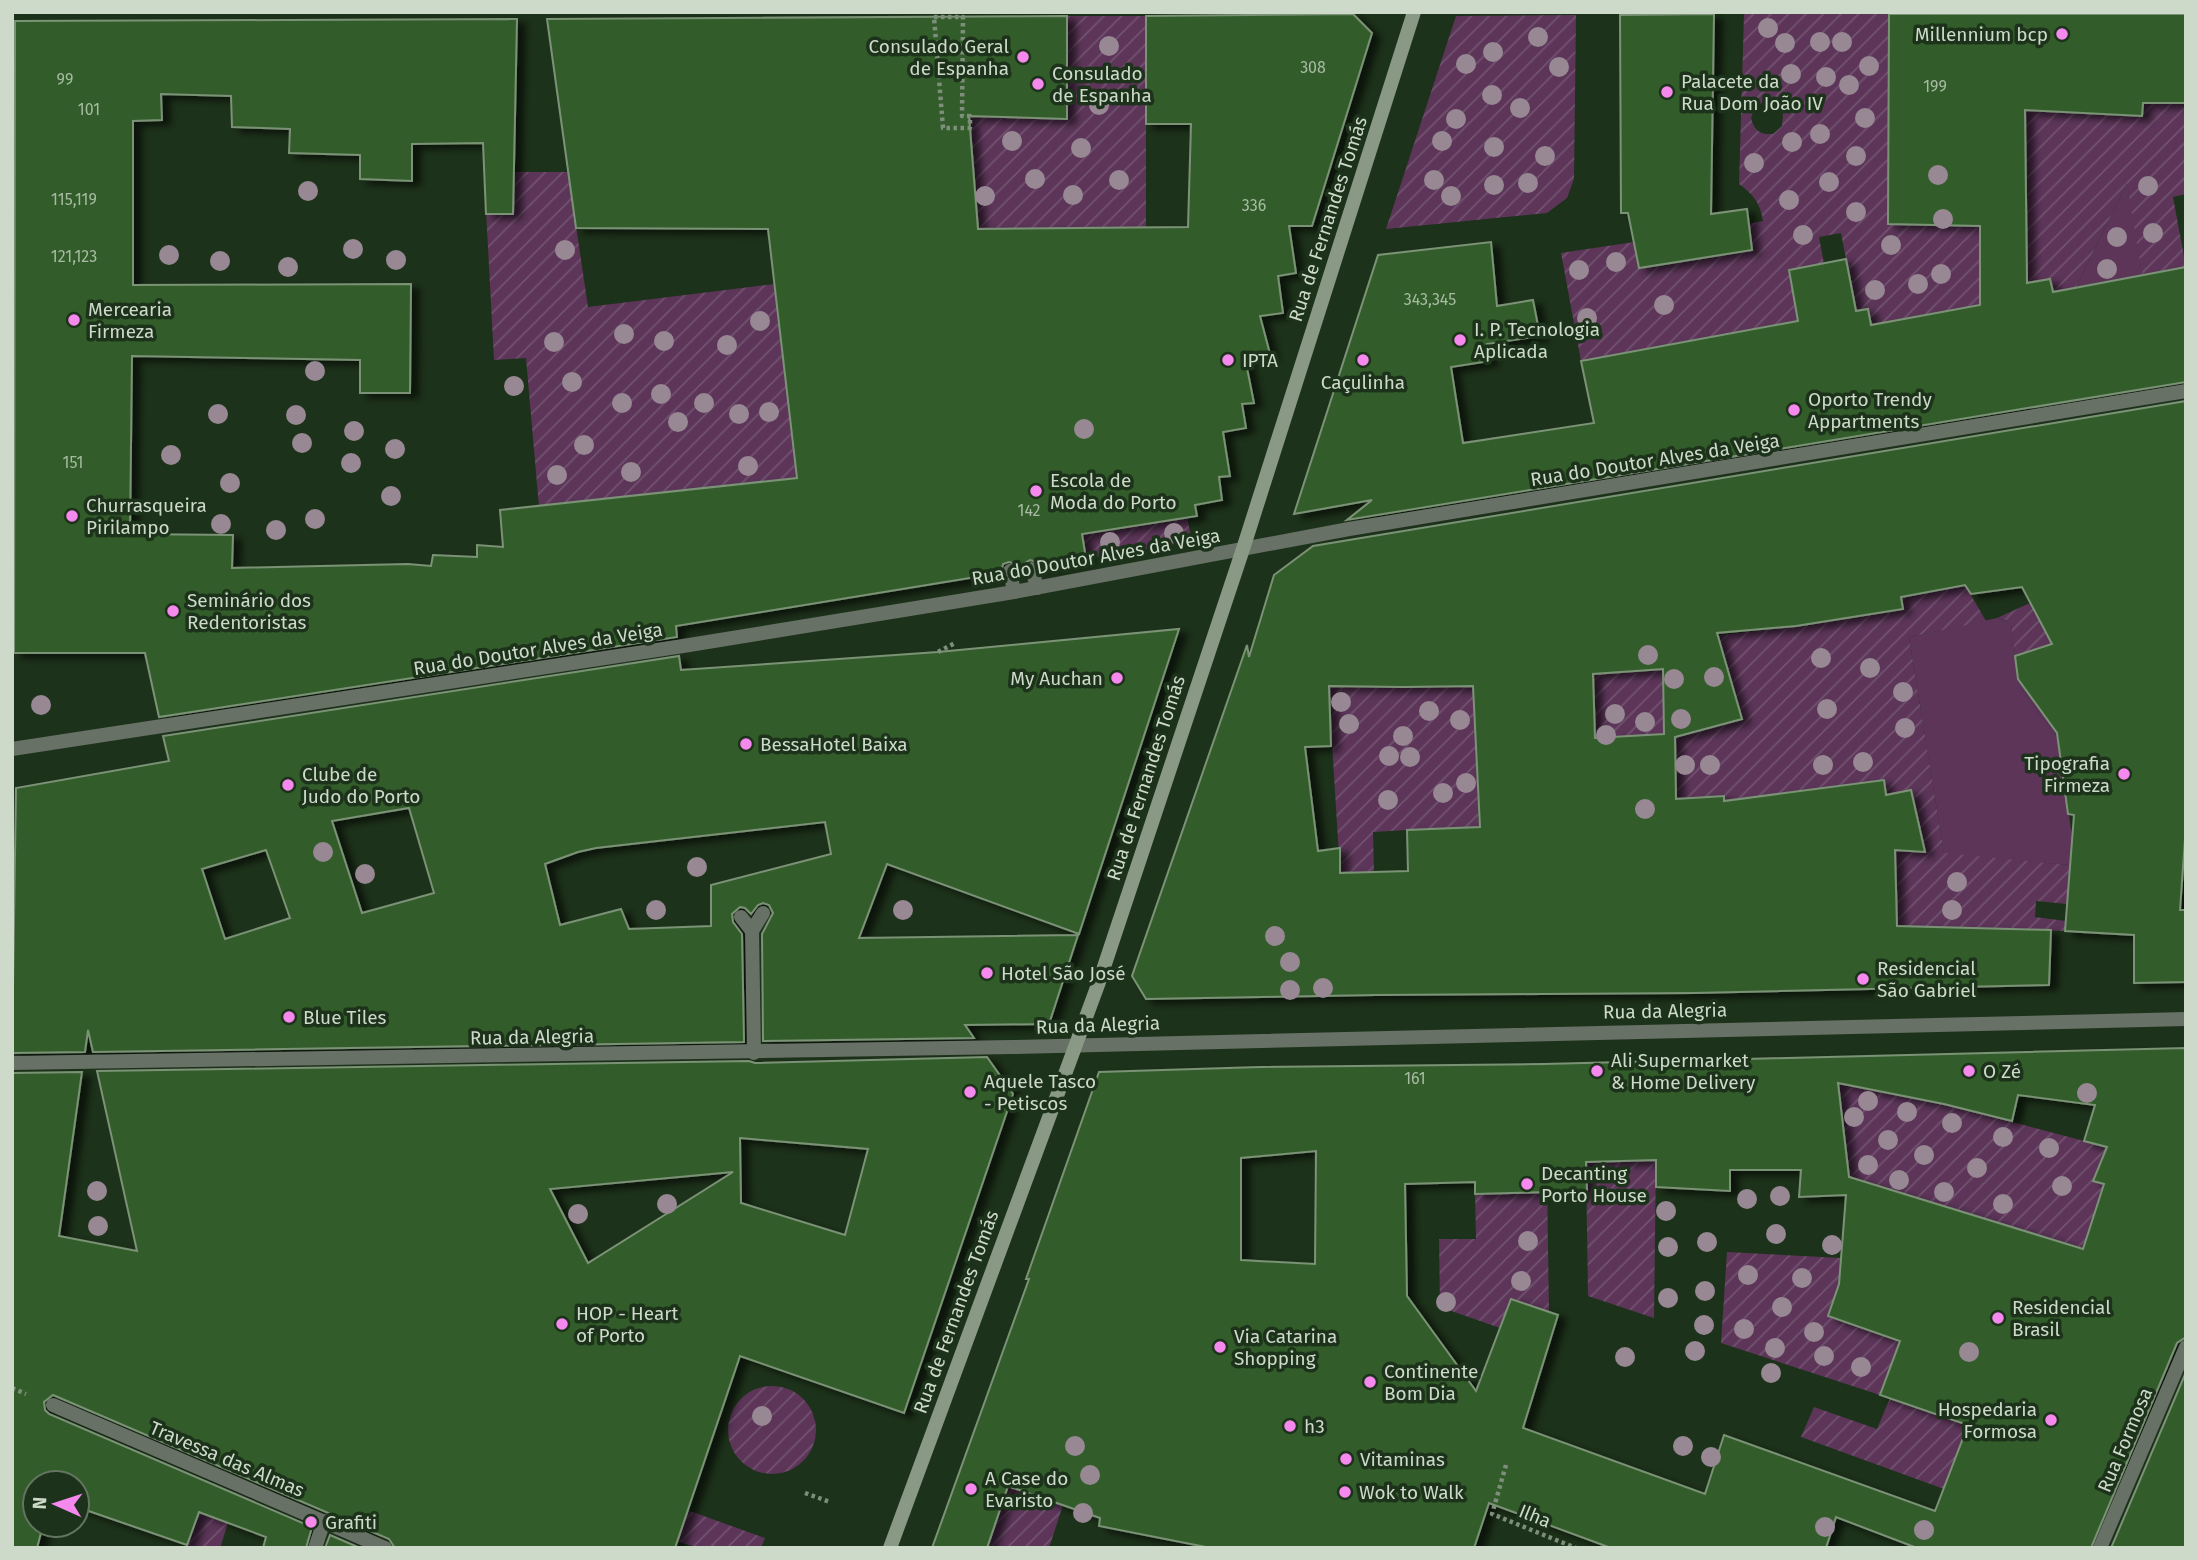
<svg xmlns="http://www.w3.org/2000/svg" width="2198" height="1560" font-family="'Fira Sans',sans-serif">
	<defs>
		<pattern id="garden-furrows" width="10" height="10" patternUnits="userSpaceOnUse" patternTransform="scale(1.75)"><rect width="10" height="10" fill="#5c3559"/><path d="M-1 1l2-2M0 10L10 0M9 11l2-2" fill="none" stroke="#725270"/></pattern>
		<filter id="shadow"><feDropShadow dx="8" dy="4.5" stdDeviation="3.5" flood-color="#0009"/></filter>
	</defs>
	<rect width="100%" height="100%" fill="#1d321a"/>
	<!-- green -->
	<path fill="#5c3559" d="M 2128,181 L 2142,275 L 2076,287 Z
		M 1997,618 L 2004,620 L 2011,624 L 2018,679 L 2057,733 L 2072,836 L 2070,865 L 1944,854 L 1909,637 Z"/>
	<!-- garden -->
	<path fill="url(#garden-furrows)" fill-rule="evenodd" d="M 1744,14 L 1889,14 L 1888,223 L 1927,224 L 1981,160 L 1981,267 L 2027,260 L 2025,110 L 2142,116 L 2143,103 L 2186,103 L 2186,194 L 2173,197 L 2186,267 L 2142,275 L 2127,183 L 2076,287 L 2083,339 L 1902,373 L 1856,311 L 1841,233 L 1819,237 L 1834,316 L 1581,361 L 1561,253 L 1634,242 L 1640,268 L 1673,262 L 1737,226 L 1763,221 C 1760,203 1754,195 1739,184 ZM 1765,101 L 1776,104 L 1783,114 L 1782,126 L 1773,134 C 1760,135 1754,130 1751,118 L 1755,107 Z
		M 1576,15 L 1574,179 L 1567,198 L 1547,213 L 1386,229 L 1456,16 Z
		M 1067,16 L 1146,16 L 1146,228 L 952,230 L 947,173 L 974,171 L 970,116 L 1067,118 Z
		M 514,172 L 568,172 L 588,307 L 775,284 L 797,478 L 539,507 L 526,358 L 494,360 L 486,210 L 513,211 Z
		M 1187,517 L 1192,541 L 1086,559 L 1082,534 Z
		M 1965,585 L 1986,621 L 1909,637 L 1944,853 L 2070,865 L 2067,904 L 2036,901 L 2035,917 L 2066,921 L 2065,931 L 1897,926 L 1895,850 L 1925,852 L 1911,790 L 1886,795 L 1884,781 L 1728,853 L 1724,797 L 1702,847 L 1631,783 L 1676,781 L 1674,702 L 1664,734 L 1596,749 L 1593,674 L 1695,638 L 1797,626 L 1903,609 L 1899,586 Z
		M 2026,585 L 2031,603 L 2052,644 L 2015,656 L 2011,625 L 2005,620 L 1997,618 L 2030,603 Z
		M 1324,675 L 1367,686 L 1473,685 L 1480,850 L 1441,828 L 1373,832 L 1374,872 L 1340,873 L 1330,710 Z
		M 1838,1082 L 1944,1104 L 2107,1147 L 2093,1181 L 2104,1184 L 2083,1248 L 1849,1177 Z
		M 1656,1160 L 1654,1318 L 1588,1296 L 1586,1162 Z
		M 1547,1180 L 1549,1312 L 1511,1299 L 1500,1328 L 1440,1307 L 1439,1239 L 1476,1239 L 1475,1193 L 1506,1194 L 1506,1181 Z
		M 1727,1252 L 1841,1258 L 1839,1284 L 1828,1316 L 1900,1341 L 1880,1395 L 1721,1343 Z
		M728 1430a44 44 0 1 1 88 0a44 44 0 1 1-88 0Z
		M 1890,1398 L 1968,1425 L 1944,1489 L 1801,1437 L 1814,1407 L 1877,1429 Z
		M 1008,1486 L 1063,1505 L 1049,1548 L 987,1548 Z
		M 687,1510 L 765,1538 L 761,1548 L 699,1548 L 676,1541 Z
		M 199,1512 L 228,1523 L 220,1548 L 186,1548 Z"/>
	<!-- building -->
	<path fill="#335d2b" stroke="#7b9276" stroke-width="2" fill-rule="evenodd" filter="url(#shadow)" d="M 1353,14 L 1372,33 L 1312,226 L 1289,226 L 1296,273 L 1278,276 L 1283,313 L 1260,316 L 1270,354 L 1245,358 L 1254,403 L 1242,404 L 1246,428 L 1223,432 L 1230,476 L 1219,477 L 1222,500 L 1195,505 L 1197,516 L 1082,534 L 1086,559 L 1041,567 L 1038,562 L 1030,560 L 1025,563 L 1023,570 L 1020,570 L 1017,564 L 1009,562 L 1003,564 L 1001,573 L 982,576 L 676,626 L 677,637 L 159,717 L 145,653 L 14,653 L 15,21 L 517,19 L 513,214 L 486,214 L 483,143 L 412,144 L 412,181 L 360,179 L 360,155 L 289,153 L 290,129 L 232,127 L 231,96 L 161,94 L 162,120 L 133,121 L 133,285 L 411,284 L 410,393 L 360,393 L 360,360 L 132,356 L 130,534 L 233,535 L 232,568 L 408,564 L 431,566 L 433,555 L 477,557 L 477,545 L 503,547 L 500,510 L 797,478 L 768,229 L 576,228 L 547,19 L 1067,16 L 1067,119 L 969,116 L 978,229 L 1188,227 L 1191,124 L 1146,124 L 1146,16 Z
		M 1714,14 L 1711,214 L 1747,209 L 1752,250 L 1639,268 L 1628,213 L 1621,213 L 1620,15 Z
		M 1889,14 L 2186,14 L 2186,103 L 2143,103 L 2142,116 L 2025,110 L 2027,283 L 2050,279 L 2053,292 L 2186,267 L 2186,382 L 1347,520 L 1372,500 L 1294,514 L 1378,255 L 1491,242 L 1497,306 L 1533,300 L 1540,336 L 1487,344 L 1490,361 L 1451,367 L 1463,443 L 1594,423 L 1581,361 L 1798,321 L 1789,270 L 1846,259 L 1856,311 L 1868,309 L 1871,325 L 1980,305 L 1980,226 L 1888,224 Z
		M 2186,401 L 2186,825 L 2180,910 L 2186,910 L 2186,982 L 2134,983 L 2134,935 L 2065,931 L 2074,815 L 2068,814 L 2057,733 L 2018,679 L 2015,656 L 2052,644 L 2022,587 L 1971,594 L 1965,585 L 1901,597 L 1903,609 L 1796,626 L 1717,633 L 1742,719 L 1675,737 L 1676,799 L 1724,796 L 1724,801 L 1884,780 L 1886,795 L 1911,790 L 1925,852 L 1895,850 L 1897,926 L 2051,930 L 2049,985 L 1694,993 L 1376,995 L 1146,999 L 1132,976 L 1247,645 L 1249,657 L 1274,575 L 1313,546 ZM 1663,669 L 1664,734 L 1595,738 L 1593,674 ZM 1329,686 L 1403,687 L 1473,686 L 1480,827 L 1407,830 L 1408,871 L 1340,873 L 1340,848 L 1318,851 L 1305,747 L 1331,746 Z
		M 1179,629 L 1079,934 L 887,864 L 859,938 L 1078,935 L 1049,1024 L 965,1025 L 974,1038 L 763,1041 L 762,934 L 773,913 L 769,905 L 763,903 L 758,905 L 751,914 L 745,908 L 740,907 L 732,914 L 733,922 L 742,934 L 744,1042 L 93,1052 L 88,1030 L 85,1052 L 12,1053 L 16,788 L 169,761 L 163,736 L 679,656 L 681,670 L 938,652 ZM 409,808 L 434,893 L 362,913 L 332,821 ZM 825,822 L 831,854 L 711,885 L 711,926 L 629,929 L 621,909 L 560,925 L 545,864 L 578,852 L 596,848 ZM 266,850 L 290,918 L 225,939 L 202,869 Z
		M 2186,1048 L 2186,1337 L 2177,1343 L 2091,1548 L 1917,1548 L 1836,1517 L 1826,1548 L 1611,1548 L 1489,1503 L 1474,1548 L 1211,1548 L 1099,1526 L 1100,1518 L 1008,1486 L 987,1548 L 932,1548 L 1029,1279 L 1026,1279 L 1099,1072 L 1260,1067 L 1544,1064 ZM 1838,1083 L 1944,1104 L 2012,1121 L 2018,1095 L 2095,1105 L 2084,1141 L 2107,1147 L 2093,1181 L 2104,1184 L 2083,1249 L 1849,1177 ZM 1316,1151 L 1315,1264 L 1241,1260 L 1241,1158 ZM 1656,1160 L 1656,1187 L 1730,1191 L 1730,1170 L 1801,1170 L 1799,1197 L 1846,1195 L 1839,1284 L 1828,1316 L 1900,1341 L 1880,1395 L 1968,1425 L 1935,1511 L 1724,1435 L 1705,1494 L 1523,1428 L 1558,1315 L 1511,1299 L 1476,1391 L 1407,1296 L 1405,1184 L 1475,1182 L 1475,1194 L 1587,1191 L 1586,1162 Z
		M 987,1057 L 1013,1094 L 904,1413 L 740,1356 L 675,1548 L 395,1548 L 389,1539 L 53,1395 L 44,1402 L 45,1410 L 49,1414 L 312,1527 L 306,1548 L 263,1548 L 266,1537 L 199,1512 L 187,1545 L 77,1507 L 77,1483 L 35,1483 L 35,1525 L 43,1525 L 37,1548 L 12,1548 L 12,1073 L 82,1072 L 59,1236 L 137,1251 L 97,1071 L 749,1061 L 755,1063 ZM 740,1138 L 868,1149 L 845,1235 L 741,1203 ZM 733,1172 L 588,1263 L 550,1189 Z
		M 2186,1372 L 2186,1548 L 2111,1548 Z
		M 330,1535 L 360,1548 L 325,1548 Z"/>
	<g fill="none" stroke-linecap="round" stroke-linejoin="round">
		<!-- path -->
		<path stroke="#7d8e7a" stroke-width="4.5" stroke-dasharray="3.5 3.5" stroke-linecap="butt" d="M 934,17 L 963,17 L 962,116 L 970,116 L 970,128 L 943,128 Z
			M 938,652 L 955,643
			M 12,1388 L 26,1394
			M 1506,1465 L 1492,1514 L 1576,1548
			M 805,1493 L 830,1502"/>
		<!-- service -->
		<path stroke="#677165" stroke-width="14" d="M 1032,569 L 1037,588
			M 1010,571 L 1014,592
			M 741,917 L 752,931
			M 754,1053 L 752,931 L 763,913"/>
		<!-- pedestrian -->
		<path stroke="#677165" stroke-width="14" d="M 53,1405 L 385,1548
			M 315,1548 L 324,1521"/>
		<!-- minor -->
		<path stroke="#677165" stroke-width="14" d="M 12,749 L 683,646 L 1014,592 L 1349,529 L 2186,391"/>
		<!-- tertiary -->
		<path stroke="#677165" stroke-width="14" d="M 12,1063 L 1013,1047 L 2186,1019
			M 2100,1548 L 2186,1347"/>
		<!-- secondary -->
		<path stroke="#899985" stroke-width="14" d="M 890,1548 L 1099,982 L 1243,549 L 1414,12"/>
	</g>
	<!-- trees -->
	<g fill="#978893">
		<circle cx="1768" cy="28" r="10"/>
		<circle cx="1538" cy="37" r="10"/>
		<circle cx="1820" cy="42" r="10"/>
		<circle cx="1842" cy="42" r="10"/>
		<circle cx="1785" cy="43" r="10"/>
		<circle cx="1109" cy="46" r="10"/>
		<circle cx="1493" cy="52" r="10"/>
		<circle cx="1466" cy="64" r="10"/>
		<circle cx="1869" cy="66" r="10"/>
		<circle cx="1559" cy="67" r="10"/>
		<circle cx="1791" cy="74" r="10"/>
		<circle cx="1826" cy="77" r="10"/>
		<circle cx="1849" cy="85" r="10"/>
		<circle cx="1492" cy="95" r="10"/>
		<circle cx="1099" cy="105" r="10"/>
		<circle cx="1520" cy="108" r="10"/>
		<circle cx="1865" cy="118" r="10"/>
		<circle cx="1456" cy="119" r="10"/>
		<circle cx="1820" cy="134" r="10"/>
		<circle cx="1012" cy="141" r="10"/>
		<circle cx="1442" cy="141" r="10"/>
		<circle cx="1792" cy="142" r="10"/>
		<circle cx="1494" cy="147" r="10"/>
		<circle cx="1081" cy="148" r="10"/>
		<circle cx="1545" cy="156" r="10"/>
		<circle cx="1856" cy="156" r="10"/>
		<circle cx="1754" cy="163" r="10"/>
		<circle cx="1938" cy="175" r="10"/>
		<circle cx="1035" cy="179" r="10"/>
		<circle cx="1119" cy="180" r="10"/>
		<circle cx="1434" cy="180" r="10"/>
		<circle cx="1829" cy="182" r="10"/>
		<circle cx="1528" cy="183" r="10"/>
		<circle cx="1494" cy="185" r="10"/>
		<circle cx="2148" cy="186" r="10"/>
		<circle cx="308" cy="191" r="10"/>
		<circle cx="1073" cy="195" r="10"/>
		<circle cx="985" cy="196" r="10"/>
		<circle cx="1451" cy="196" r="10"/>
		<circle cx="1789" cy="200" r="10"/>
		<circle cx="1856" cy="212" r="10"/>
		<circle cx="1943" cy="219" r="10"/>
		<circle cx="2153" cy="233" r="10"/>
		<circle cx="1803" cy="235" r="10"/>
		<circle cx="2117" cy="237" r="10"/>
		<circle cx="1891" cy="245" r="10"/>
		<circle cx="353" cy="249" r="10"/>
		<circle cx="565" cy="250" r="10"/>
		<circle cx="169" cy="255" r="10"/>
		<circle cx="396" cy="260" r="10"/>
		<circle cx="220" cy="261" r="10"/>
		<circle cx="1616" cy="262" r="10"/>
		<circle cx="288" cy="267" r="10"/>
		<circle cx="2107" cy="269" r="10"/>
		<circle cx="1579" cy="270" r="10"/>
		<circle cx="1941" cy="274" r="10"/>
		<circle cx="1918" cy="284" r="10"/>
		<circle cx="1875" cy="290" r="10"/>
		<circle cx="1664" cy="305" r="10"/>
		<circle cx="1587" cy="318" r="10"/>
		<circle cx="760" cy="321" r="10"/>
		<circle cx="624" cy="334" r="10"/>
		<circle cx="664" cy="341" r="10"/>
		<circle cx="554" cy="342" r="10"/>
		<circle cx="727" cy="345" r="10"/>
		<circle cx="315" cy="371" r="10"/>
		<circle cx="572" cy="382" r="10"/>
		<circle cx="514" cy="386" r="10"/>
		<circle cx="661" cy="394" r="10"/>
		<circle cx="622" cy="403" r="10"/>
		<circle cx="704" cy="403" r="10"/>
		<circle cx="769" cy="412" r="10"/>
		<circle cx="218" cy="414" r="10"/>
		<circle cx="739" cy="414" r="10"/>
		<circle cx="296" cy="415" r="10"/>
		<circle cx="678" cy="422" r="10"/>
		<circle cx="1084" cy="429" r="10"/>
		<circle cx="354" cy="431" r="10"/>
		<circle cx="302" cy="443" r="10"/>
		<circle cx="584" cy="445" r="10"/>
		<circle cx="395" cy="449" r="10"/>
		<circle cx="171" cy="455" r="10"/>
		<circle cx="351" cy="463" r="10"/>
		<circle cx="748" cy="466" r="10"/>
		<circle cx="631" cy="472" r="10"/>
		<circle cx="557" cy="475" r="10"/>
		<circle cx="230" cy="483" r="10"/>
		<circle cx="391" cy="496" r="10"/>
		<circle cx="315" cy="519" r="10"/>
		<circle cx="221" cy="524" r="10"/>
		<circle cx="276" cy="530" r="10"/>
		<circle cx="1174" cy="533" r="10"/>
		<circle cx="1110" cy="542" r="10"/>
		<circle cx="1648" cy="655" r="10"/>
		<circle cx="1821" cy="658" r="10"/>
		<circle cx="1870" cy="668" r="10"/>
		<circle cx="1714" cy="677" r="10"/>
		<circle cx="1674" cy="679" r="10"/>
		<circle cx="1903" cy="692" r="10"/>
		<circle cx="1341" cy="702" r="10"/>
		<circle cx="41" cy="705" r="10"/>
		<circle cx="1827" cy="709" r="10"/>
		<circle cx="1429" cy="711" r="10"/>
		<circle cx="1615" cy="714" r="10"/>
		<circle cx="1681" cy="719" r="10"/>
		<circle cx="1460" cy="720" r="10"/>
		<circle cx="1645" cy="722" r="10"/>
		<circle cx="1349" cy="724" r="10"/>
		<circle cx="1905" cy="728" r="10"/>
		<circle cx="1606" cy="735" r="10"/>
		<circle cx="1403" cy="736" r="10"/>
		<circle cx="1389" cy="756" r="10"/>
		<circle cx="1410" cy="757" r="10"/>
		<circle cx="1863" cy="762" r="10"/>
		<circle cx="1685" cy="765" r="10"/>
		<circle cx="1710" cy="765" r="10"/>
		<circle cx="1823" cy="765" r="10"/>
		<circle cx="1466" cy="783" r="10"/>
		<circle cx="1443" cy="793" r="10"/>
		<circle cx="1388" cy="800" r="10"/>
		<circle cx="1645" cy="809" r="10"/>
		<circle cx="323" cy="852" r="10"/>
		<circle cx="697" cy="867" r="10"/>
		<circle cx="365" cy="874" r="10"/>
		<circle cx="1957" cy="882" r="10"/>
		<circle cx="656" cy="910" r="10"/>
		<circle cx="903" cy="910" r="10"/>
		<circle cx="1952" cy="910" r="10"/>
		<circle cx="1275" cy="936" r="10"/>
		<circle cx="1290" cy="962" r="10"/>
		<circle cx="1323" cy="988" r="10"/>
		<circle cx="1290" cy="990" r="10"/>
		<circle cx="2087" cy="1093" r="10"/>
		<circle cx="1868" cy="1101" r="10"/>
		<circle cx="1907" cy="1112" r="10"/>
		<circle cx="1854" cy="1117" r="10"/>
		<circle cx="1952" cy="1123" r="10"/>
		<circle cx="2003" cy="1137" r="10"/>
		<circle cx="1888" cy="1140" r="10"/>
		<circle cx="2049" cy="1148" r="10"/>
		<circle cx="1924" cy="1155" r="10"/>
		<circle cx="1868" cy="1165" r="10"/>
		<circle cx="1977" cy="1168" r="10"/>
		<circle cx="1899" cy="1180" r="10"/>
		<circle cx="2062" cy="1186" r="10"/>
		<circle cx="97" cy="1191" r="10"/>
		<circle cx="1944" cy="1192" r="10"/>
		<circle cx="1780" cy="1196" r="10"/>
		<circle cx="1747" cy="1199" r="10"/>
		<circle cx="667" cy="1204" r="10"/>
		<circle cx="2003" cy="1204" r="10"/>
		<circle cx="1666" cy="1211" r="10"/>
		<circle cx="578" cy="1214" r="10"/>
		<circle cx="98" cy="1226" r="10"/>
		<circle cx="1776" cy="1234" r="10"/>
		<circle cx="1528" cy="1241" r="10"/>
		<circle cx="1707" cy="1242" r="10"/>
		<circle cx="1832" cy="1245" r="10"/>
		<circle cx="1668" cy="1247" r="10"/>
		<circle cx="1748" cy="1275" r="10"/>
		<circle cx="1802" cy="1278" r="10"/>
		<circle cx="1521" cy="1281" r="10"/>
		<circle cx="1705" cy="1291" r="10"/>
		<circle cx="1668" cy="1298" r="10"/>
		<circle cx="1446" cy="1302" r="10"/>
		<circle cx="1782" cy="1307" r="10"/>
		<circle cx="1704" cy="1325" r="10"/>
		<circle cx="1744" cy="1329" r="10"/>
		<circle cx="1814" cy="1332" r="10"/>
		<circle cx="1775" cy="1348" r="10"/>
		<circle cx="1695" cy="1351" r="10"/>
		<circle cx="1969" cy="1352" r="10"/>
		<circle cx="1824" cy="1356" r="10"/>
		<circle cx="1625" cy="1357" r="10"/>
		<circle cx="1861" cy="1367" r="10"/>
		<circle cx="1771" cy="1373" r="10"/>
		<circle cx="762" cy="1416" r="10"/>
		<circle cx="1075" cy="1446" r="10"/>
		<circle cx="1683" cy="1446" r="10"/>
		<circle cx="1711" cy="1457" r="10"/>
		<circle cx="1090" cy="1475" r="10"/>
		<circle cx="1083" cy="1513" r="10"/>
		<circle cx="1825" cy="1527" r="10"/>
		<circle cx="1924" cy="1530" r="10"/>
	</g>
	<!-- markers -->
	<g fill="#f689ed" stroke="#1d321a" stroke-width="2.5">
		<circle cx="2062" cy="34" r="7"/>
		<circle cx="1023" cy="57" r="7"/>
		<circle cx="1038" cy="84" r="7"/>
		<circle cx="1667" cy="92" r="7"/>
		<circle cx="74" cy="320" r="7"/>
		<circle cx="1460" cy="340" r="7"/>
		<circle cx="1228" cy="360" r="7"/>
		<circle cx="1363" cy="360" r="7"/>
		<circle cx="1794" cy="410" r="7"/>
		<circle cx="1036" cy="491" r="7"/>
		<circle cx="72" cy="516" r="7"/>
		<circle cx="173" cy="611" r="7"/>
		<circle cx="1117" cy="678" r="7"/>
		<circle cx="746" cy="744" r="7"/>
		<circle cx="2124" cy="774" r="7"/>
		<circle cx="288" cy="785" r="7"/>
		<circle cx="987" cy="973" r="7"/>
		<circle cx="1863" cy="979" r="7"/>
		<circle cx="289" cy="1017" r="7"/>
		<circle cx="1597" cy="1071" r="7"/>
		<circle cx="1969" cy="1071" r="7"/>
		<circle cx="970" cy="1092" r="7"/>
		<circle cx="1527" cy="1184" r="7"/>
		<circle cx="1998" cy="1318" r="7"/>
		<circle cx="562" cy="1324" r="7"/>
		<circle cx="1220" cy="1347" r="7"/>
		<circle cx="1370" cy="1382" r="7"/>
		<circle cx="2051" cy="1420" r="7"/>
		<circle cx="1290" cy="1426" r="7"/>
		<circle cx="1346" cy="1459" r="7"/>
		<circle cx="971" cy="1489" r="7"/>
		<circle cx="1345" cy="1492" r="7"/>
		<circle cx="311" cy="1522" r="7"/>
	</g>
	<g text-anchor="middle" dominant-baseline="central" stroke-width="7" stroke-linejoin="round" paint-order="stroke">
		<!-- number labels -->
		<g font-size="16" fill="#a6bba2">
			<text x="1313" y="67">308</text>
			<text x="65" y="79">99</text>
			<text x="1935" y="86">199</text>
			<text x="89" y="109">101</text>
			<text x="74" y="199">115,119</text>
			<text x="1254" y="205">336</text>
			<text x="74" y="256">121,123</text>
			<text x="1430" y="299">343,345</text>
			<text x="73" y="462">151</text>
			<text x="1029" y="510">142</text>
			<text x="1415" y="1078">161</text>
		</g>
		<!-- poi labels -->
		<g font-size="19" fill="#cddaca" stroke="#1d321a" text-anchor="start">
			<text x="2048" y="34" text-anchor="end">Millennium bcp</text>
			<text x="1009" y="46" text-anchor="end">Consulado Geral<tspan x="1009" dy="22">de Espanha</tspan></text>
			<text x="1052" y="73">Consulado<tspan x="1052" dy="22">de Espanha</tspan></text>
			<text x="1681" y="81">Palacete da<tspan x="1681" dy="22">Rua Dom João IV</tspan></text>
			<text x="88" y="309">Mercearia<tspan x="88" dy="22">Firmeza</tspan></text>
			<text x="1474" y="329">I. P. Tecnologia<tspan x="1474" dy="22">Aplicada</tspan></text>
			<text x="1242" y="360">IPTA</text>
			<text x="1363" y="382" text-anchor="middle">Caçulinha</text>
			<text x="1808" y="399">Oporto Trendy<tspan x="1808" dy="22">Appartments</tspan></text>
			<text x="1050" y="480">Escola de<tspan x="1050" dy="22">Moda do Porto</tspan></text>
			<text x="86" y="505">Churrasqueira<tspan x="86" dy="22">Pirilampo</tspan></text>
			<text x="187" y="600">Seminário dos<tspan x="187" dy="22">Redentoristas</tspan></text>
			<text x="1103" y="678" text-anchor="end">My Auchan</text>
			<text x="760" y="744">BessaHotel Baixa</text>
			<text x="2110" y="763" text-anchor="end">Tipografia<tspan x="2110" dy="22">Firmeza</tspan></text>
			<text x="302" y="774">Clube de<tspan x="302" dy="22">Judo do Porto</tspan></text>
			<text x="1877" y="968">Residencial<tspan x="1877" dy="22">São Gabriel</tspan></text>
			<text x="1001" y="973">Hotel São José</text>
			<text x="303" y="1017">Blue Tiles</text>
			<text x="1611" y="1060">Ali Supermarket<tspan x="1611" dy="22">&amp; Home Delivery</tspan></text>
			<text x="1983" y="1071">O Zé</text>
			<text x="984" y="1081">Aquele Tasco<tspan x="984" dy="22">- Petiscos</tspan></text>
			<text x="1541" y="1173">Decanting<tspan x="1541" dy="22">Porto House</tspan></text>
			<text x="2012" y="1307">Residencial<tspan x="2012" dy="22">Brasil</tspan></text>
			<text x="576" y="1313">HOP - Heart<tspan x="576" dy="22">of Porto</tspan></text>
			<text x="1234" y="1336">Via Catarina<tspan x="1234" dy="22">Shopping</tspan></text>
			<text x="1384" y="1371">Continente<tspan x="1384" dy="22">Bom Dia</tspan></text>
			<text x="2037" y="1409" text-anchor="end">Hospedaria<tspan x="2037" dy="22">Formosa</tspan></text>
			<text x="1304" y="1426">h3</text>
			<text x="1360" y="1459">Vitaminas</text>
			<text x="985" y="1478">A Case do<tspan x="985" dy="22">Evaristo</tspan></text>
			<text x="1359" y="1492">Wok to Walk</text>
			<text x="325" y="1522">Grafiti</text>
		</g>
		<!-- street labels -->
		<g font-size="19" fill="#cddaca" stroke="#1d321a">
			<text transform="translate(1328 219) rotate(-72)">Rua de Fernandes Tomás</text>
			<text transform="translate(1655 460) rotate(-9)">Rua do Doutor Alves da Veiga</text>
			<text transform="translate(1096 557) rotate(-10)">Rua do Doutor Alves da Veiga</text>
			<text transform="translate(538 649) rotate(-9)">Rua do Doutor Alves da Veiga</text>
			<text transform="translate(1146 778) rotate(-72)">Rua de Fernandes Tomás</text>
			<text transform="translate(1665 1011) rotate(-1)">Rua da Alegria</text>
			<text transform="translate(1098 1025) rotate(-2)">Rua da Alegria</text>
			<text transform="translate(532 1037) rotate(-1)">Rua da Alegria</text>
			<text transform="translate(956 1312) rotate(-70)">Rua de Fernandes Tomás</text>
			<text transform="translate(2125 1440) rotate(-67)">Rua Formosa</text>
			<text transform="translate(227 1459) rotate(23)">Travessa das Almas</text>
			<text transform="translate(1535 1516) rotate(22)">Ilha</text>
		</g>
	</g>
	<!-- border -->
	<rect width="2198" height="1560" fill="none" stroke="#cddaca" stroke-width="28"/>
	<!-- north arrow -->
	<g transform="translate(56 1504) rotate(273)"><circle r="33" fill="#1d321a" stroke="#637560" stroke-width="2"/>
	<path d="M0-5L12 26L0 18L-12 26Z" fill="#f689ed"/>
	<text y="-10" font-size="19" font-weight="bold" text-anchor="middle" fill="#cddaca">N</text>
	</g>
</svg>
